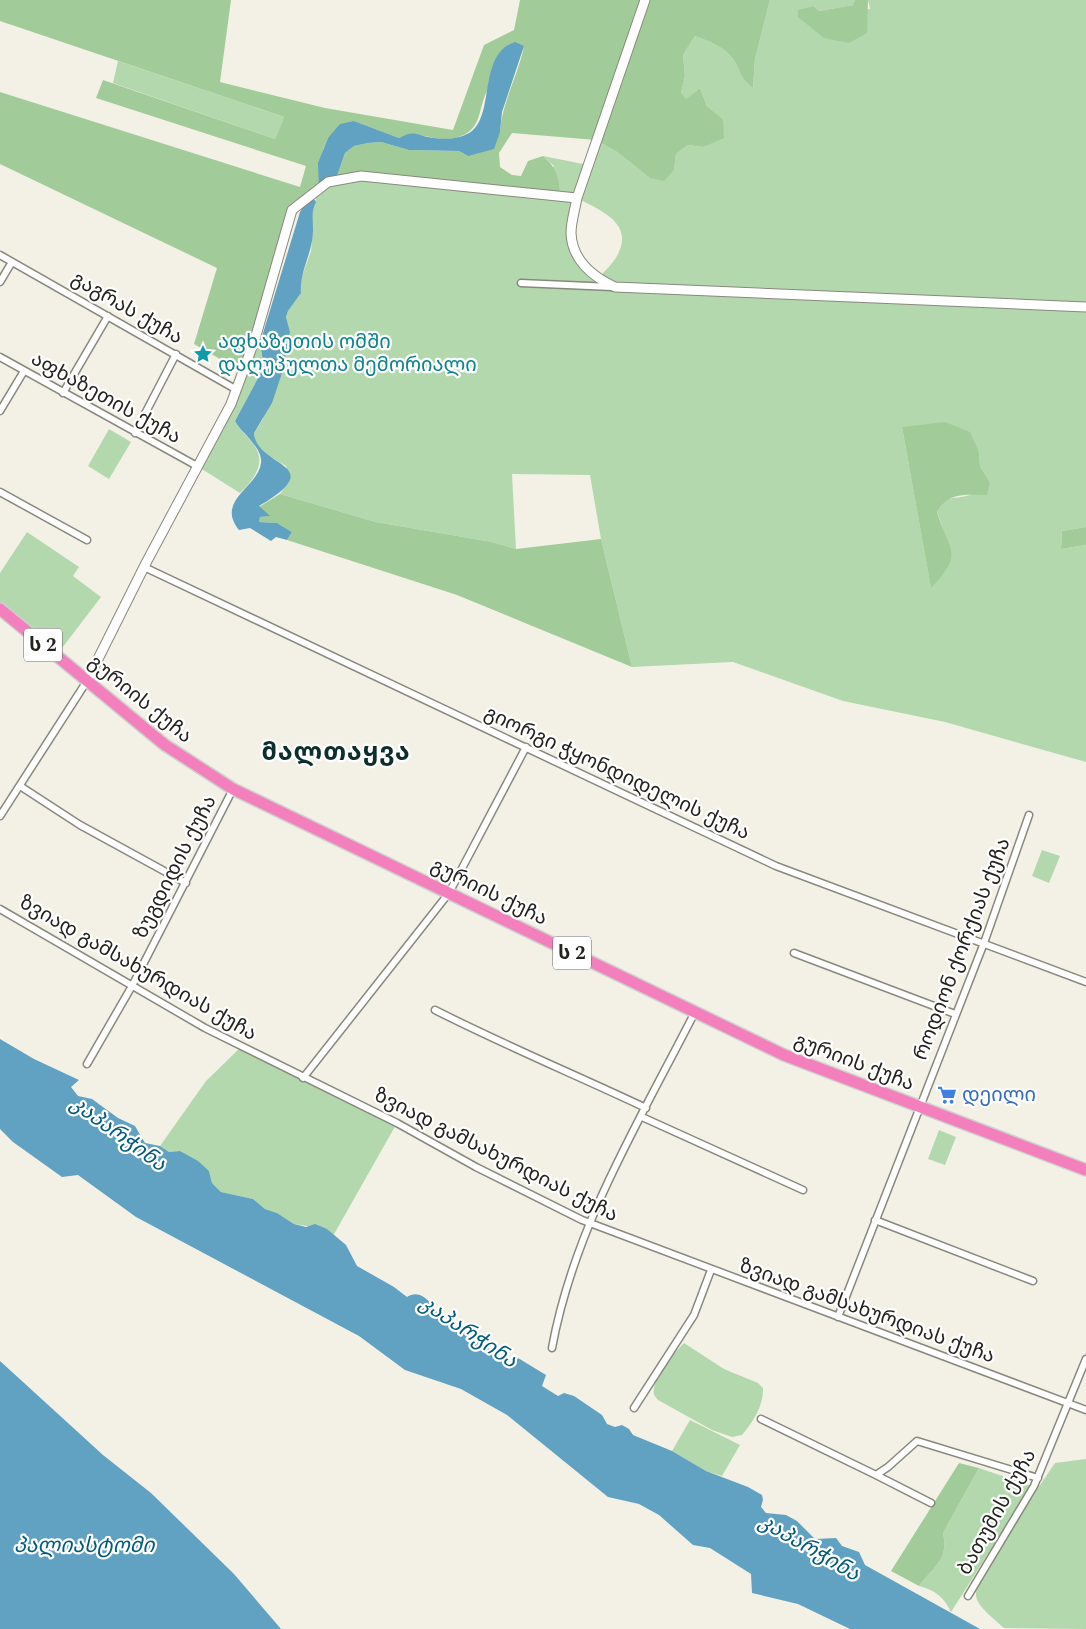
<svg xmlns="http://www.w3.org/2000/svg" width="1086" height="1629" font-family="Spectral,'Noto Sans Georgian',serif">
	<rect width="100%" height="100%" fill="#f3f1e5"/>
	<!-- green -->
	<path fill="#b4d8ad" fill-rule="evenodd" d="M 770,0 L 855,0 L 853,5 L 819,11 L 814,6 L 798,17 L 870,9 L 868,0 L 1086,0 L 1086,527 L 1062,531 L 1061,549 L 1086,545 L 1086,762 L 945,722 L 843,701 L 733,662 L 632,667 L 601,539 L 590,475 L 512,474 L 516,549 L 492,542 L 376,522 L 280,494 L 289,482 L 286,466 C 272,457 255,451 254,433 L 263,419 L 290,333 L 286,317 L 288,311 L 301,293 L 300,282 L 311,251 L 313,229 L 311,214 L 319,189 L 361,176 L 521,191 L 554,166 L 543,156 L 588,165 L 596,140 L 617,152 L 650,178 L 674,170 L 676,154 L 688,145 L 703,147 L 723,119 L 707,106 L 700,88 L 685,100 L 681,93 L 685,76 L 683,55 L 695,36 C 708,41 725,47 733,59 C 742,71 740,78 753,88 L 755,59 ZM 577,198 C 599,210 634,222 618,254 C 614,263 604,271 598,279 C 569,243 569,243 577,198 ZM 902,427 L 979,451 L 980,466 L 990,482 C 984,486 976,493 970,495 C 952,500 948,494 937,512 L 943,529 L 931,587 Z
		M 118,61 L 284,117 L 275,139 L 113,83 Z
		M 255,339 L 260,344 L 264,367 L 235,421 C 240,430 246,435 252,442 C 268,462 255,478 240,493 L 197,466 L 231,404 Z
		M 109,429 L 131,442 L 109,479 L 88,466 Z
		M 27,532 L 79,567 L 73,576 L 101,597 L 56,656 L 0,609 L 0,573 Z
		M 1042,850 L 1060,856 L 1049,883 L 1032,876 Z
		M 241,1047 L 397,1123 L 333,1236 L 327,1229 L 294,1224 L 277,1213 L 265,1209 L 253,1199 L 221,1192 L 212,1183 L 209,1171 L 180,1151 L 169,1152 L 160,1146 L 206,1081 Z
		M 939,1130 L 956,1137 L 945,1165 L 928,1159 Z
		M 684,1343 L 724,1369 L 758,1383 L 763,1388 C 764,1405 753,1422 742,1435 L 732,1437 L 712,1430 L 658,1400 L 654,1395 C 651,1379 674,1353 684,1343 Z
		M 690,1420 L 740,1445 L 722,1476 L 706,1471 L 672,1451 Z
		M 1086,1459 L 1086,1629 L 1004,1628 C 967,1595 970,1599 994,1557 L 988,1554 L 951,1612 C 944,1597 935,1590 919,1586 C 934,1566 949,1560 943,1533 L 979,1468 L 1038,1488 L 1055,1463 Z"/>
	<!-- forest -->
	<path fill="#a2cb9a" d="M 0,0 L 231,0 L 220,82 L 325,108 L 453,130 L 484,45 L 514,30 L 520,0 L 770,0 L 755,59 L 753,88 C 739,77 742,72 733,59 C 725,47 708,41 695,36 L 683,55 L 685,76 L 681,93 L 686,99 L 700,88 L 707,106 L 723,119 L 724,138 L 703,147 L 688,145 L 676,154 L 674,170 L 664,181 L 650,178 L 617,152 L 596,140 L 512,133 L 499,153 L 500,167 L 512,175 L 521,176 L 528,161 L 543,156 C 557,168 559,178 560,196 L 361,176 L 336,179 L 345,153 L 354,146 L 368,143 L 381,142 L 409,150 L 459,151 L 468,156 L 500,132 C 502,102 518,76 524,46 C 513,60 495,75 487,91 C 477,111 483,131 455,138 C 435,143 420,129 399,138 L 354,121 L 328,138 L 323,150 L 319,189 L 292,210 L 244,373 L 194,344 L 217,268 L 0,164 L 0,92 L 300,187 L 306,166 L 96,98 L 103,80 L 275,139 L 284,117 L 0,21 Z
		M 855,0 L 868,0 L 867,33 L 849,43 L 824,38 L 798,17 L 798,10 L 814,6 L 819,11 L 853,5 Z
		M 945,422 L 970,432 L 979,452 L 980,466 L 990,482 L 987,495 C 965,495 949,492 937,512 C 949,552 965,552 931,588 L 902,427 Z
		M 280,494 L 376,522 L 492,542 L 516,549 L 601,539 L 632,667 L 457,595 L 287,540 L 292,532 L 277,523 L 259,522 L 260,517 L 269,516 L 259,507 Z
		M 1086,527 L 1086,545 L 1061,549 L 1062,531 Z
		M 959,1463 L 979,1468 L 943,1533 C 949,1560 934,1566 919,1586 L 891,1571 Z"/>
	<!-- water -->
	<path fill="#61a1c2" d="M 515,42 L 524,46 L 502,112 L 500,132 L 494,149 L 468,156 L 459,151 L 409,150 L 381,142 L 368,143 L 354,146 L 345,153 L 336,179 L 319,189 L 318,163 L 328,138 L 340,124 L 354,121 L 399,138 C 402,137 406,134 409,134 C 415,132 422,136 428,137 C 442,140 460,140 472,131 C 495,112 478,54 515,42 Z
		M 313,198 L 316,202 C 311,213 313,217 313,228 C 314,251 299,271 301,293 L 288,311 L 286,317 L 290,332 L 282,373 L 272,403 L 254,433 C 256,468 332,463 259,506 L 270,516 L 260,517 L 259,522 L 277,523 L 292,532 L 287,540 L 276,537 L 271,541 L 250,528 L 239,530 C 215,500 258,488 261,463 C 263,447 241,433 235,421 L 264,367 L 260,343 L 300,212 L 305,204 Z
		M 0,1039 L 34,1059 L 79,1080 L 71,1087 L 78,1096 L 92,1099 L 118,1118 L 135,1126 L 145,1143 L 160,1146 L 169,1152 L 180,1151 L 198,1161 L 209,1171 L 212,1183 L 221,1192 L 253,1199 L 265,1209 L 277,1213 L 294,1224 L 306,1227 L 315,1224 L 327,1229 L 346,1245 L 357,1266 L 394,1287 L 407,1297 C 423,1286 437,1311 445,1323 C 471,1328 488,1348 507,1365 L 518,1358 L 546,1375 L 542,1386 L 558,1396 L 564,1393 L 574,1396 L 602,1415 L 607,1424 L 615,1427 L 622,1425 L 629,1429 L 633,1435 L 672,1451 L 706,1471 L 748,1487 L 762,1495 L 763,1500 L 761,1507 L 766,1513 L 786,1515 L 797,1521 L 815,1539 L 836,1538 L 842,1546 L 859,1552 L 865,1565 L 980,1629 L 850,1629 L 798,1604 L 752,1593 L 751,1574 L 710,1548 L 693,1545 L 659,1515 L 639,1504 L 608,1497 L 507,1415 L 461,1389 L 405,1370 L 359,1336 L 136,1217 L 78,1175 L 62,1177 L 13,1142 L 0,1129 Z
		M 0,1361 L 103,1455 L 151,1493 L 234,1574 L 281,1629 L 0,1629 Z"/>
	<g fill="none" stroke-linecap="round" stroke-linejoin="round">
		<!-- street casing -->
		<g stroke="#89887d" stroke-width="9">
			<path id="street" d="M 0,255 L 237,390
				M 0,282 L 12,262
				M 521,283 L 612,287
				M 0,357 L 197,466
				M 63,393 L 108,316
				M 0,411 L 24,371
				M 135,433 L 176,354
				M 0,492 L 87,540
				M 144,567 L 776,866 L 1086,982
				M 20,786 L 80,825 L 186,883
				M 0,816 L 87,681
				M 0,909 L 205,1028 L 397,1123 L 476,1167 L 582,1220 L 1086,1410
				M 794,953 L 955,1014
				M 435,1010 C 504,1045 576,1075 646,1108
				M 87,1064 L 132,986 L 233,789
				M 303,1078 L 449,893 L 526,747
				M 642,1117 L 803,1190
				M 875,1220 L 1033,1281
				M 838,1317 L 984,943 L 1029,815
				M 552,1348 C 574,1227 640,1120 695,1012
				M 634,1408 L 694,1315 L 711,1270
				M 761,1419 L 876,1475 L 888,1467 L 917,1441 L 1038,1478
				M 876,1475 L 931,1503
				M 968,1596 L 1034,1486 L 1086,1359"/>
		</g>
		<!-- secondary casing -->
		<g stroke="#89887d" stroke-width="11">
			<path id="secondary" d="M 577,198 C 575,209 571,222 571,233 C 572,260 593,277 615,287 L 1086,307
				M 87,681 L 147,561 L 231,404 L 255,339 L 292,210 L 328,182 L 361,176 L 577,198 L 645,0"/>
		</g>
		<!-- highway casing -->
		<g stroke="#cfcfce" stroke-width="14">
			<path id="highway" d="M 0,609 L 165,745 L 233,789 L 784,1055 L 1086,1170"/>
		</g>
		<!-- street -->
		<use href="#street" stroke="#fff" stroke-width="6"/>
		<!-- secondary -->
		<use href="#secondary" stroke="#fff" stroke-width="9"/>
		<!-- highway -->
		<use href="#highway" stroke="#f380bd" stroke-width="11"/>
	</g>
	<!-- icons -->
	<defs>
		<g id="sight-bare" transform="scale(1.5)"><path d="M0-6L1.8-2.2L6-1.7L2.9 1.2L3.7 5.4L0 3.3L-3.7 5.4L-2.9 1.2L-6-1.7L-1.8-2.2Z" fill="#0f9aa8" stroke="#fff" stroke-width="2.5" paint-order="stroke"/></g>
		<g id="supermarket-bare" transform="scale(1.5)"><path d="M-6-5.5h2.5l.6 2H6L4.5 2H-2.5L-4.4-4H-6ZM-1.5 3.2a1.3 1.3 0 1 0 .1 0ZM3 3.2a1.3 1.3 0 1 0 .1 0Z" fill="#3f7fe0" stroke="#fff" stroke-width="2.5" paint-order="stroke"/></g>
	</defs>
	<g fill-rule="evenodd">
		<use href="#sight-bare" x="203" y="354"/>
		<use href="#supermarket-bare" x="947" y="1095"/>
	</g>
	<g text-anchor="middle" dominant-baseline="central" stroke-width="4.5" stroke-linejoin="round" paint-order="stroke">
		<!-- shield labels -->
		<g fill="#fff" stroke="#666562" stroke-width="1">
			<rect x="24" y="628.5" width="38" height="33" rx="4"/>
			<rect x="553" y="936.5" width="38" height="33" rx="4"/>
		</g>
		<g font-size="19" font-weight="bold" fill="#24231f">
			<text x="43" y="645">ს 2</text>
			<text x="572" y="953">ს 2</text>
		</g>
		<!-- street labels -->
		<g font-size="20" fill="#24231f" stroke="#fff">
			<text transform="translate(127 308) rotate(30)">გაგრას ქუჩა</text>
			<text transform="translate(106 398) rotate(29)">აფხაზეთის ქუჩა</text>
			<text transform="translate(140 699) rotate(39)">გურიის ქუჩა</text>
			<text transform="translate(617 773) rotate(25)">გიორგი ჭყონდიდელის ქუჩა</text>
			<text transform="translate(175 867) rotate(-63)">ზუგდიდის ქუჩა</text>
			<text transform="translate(489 892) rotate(26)">გურიის ქუჩა</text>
			<text transform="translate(962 949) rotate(-69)">როდიონ ქორქიას ქუჩა</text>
			<text transform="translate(138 968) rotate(30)">ზვიად გამსახურდიას ქუჩა</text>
			<text transform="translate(854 1062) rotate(21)">გურიის ქუჩა</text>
			<text transform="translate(496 1155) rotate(27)">ზვიად გამსახურდიას ქუჩა</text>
			<text transform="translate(867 1311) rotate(20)">ზვიად გამსახურდიას ქუჩა</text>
			<text transform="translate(997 1512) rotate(-61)">ბათუმის ქუჩა</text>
		</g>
		<!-- culture labels -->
		<g font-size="20" fill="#0d838f" stroke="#fff" text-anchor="start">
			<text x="218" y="342">აფხაზეთის ომში<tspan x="218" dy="23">დაღუპულთა მემორიალი</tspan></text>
		</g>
		<!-- shop labels -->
		<g font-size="20" fill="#366cbe" stroke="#fff" text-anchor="start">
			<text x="962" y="1095">დეილი</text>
		</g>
		<!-- water labels -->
		<g font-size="21" font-style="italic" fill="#035b7c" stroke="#fff">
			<text transform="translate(118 1134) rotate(36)">კაპარჭინა</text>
			<text transform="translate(468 1332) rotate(34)">კაპარჭინა</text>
			<text x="84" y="1546">პალიასტომი</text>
			<text transform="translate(809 1548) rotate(30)">კაპარჭინა</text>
		</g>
		<!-- district labels -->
		<g font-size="25" font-weight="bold" letter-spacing="1" fill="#0d2f2c" stroke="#fff">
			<text x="336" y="753">მალთაყვა</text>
		</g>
	</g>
</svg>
